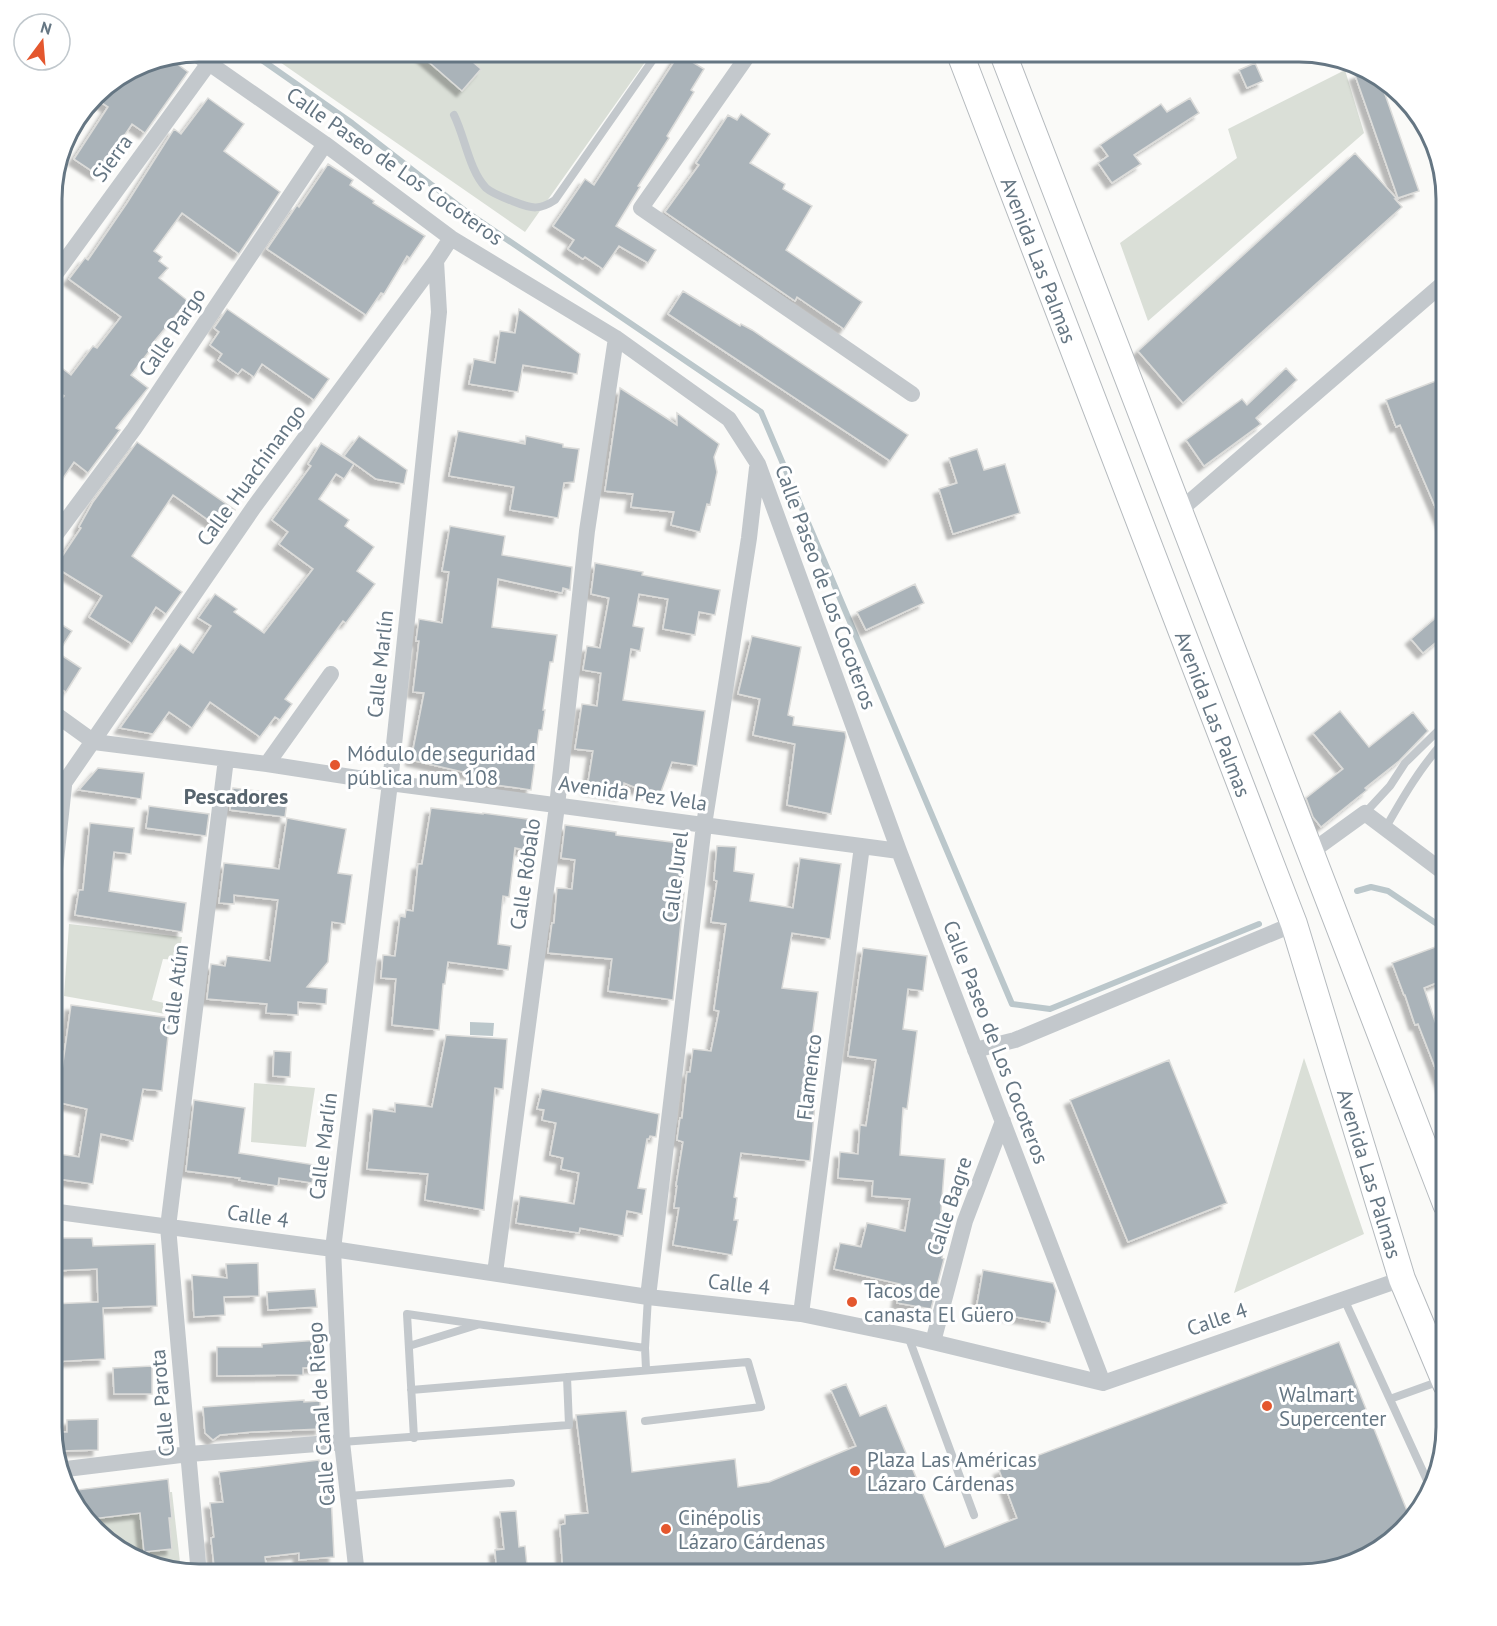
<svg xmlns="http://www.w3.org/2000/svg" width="1497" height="1626" font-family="'PT Sans',sans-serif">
	<defs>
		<filter id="shadow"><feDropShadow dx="-5.5" dy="5.5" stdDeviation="1.5" flood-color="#0004"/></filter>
	</defs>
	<rect width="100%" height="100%" fill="#fafaf8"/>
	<!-- green -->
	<path fill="#dadfd7" d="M 264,51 L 653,51 L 525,232 Z
		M 1345,70 L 1364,133 L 1148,321 L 1120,243 L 1237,158 L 1228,129 Z
		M 69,924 L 182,937 L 178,960 L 163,959 L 152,1000 L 172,1005 L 171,1015 L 64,996 Z
		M 1304,1058 L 1364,1234 L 1234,1293 Z
		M 254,1083 L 315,1088 L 306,1147 L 251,1142 Z
		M 172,1492 L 181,1571 L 133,1560 L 82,1517 L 69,1493 Z"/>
	<!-- water -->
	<path fill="#bbc7cb" d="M 470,1022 L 494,1023 L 493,1036 L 470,1035 Z"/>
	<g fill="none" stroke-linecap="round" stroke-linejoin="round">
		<!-- stream -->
		<path stroke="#bbc7cb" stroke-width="6" d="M 249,51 L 352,123 L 468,213 L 761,412 L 1012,1004 L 1050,1009 L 1259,924
			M 1357,891 L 1371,887 L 1388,891 L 1446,930"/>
	</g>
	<!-- building -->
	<path fill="#aab3b9" stroke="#dcdcda" stroke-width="1.5" filter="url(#shadow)" d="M 416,51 L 460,51 L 481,69 L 462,91 Z
		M 679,54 L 704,69 L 691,90 L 694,92 L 667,136 L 669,138 L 638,186 L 640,187 L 616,226 L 656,250 L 648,263 L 619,246 L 603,269 L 585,257 L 583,259 L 568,249 L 574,240 L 553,226 L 585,179 L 594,185 Z
		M 168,57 L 188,72 L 145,133 L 132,124 L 98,175 L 74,159 L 108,107 L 96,99 L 105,85 L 143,62 Z
		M 1255,63 L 1263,81 L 1247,88 L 1239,70 Z
		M 1369,70 L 1380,80 L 1419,191 L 1398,198 L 1355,75 Z
		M 208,98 L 244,124 L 224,151 L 280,192 L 239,254 L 182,213 L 154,251 L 162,257 L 159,261 L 168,268 L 159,278 L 188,301 L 152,344 L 154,345 L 131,375 L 148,388 L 116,428 L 120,430 L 88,473 L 74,462 L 51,496 L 51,413 L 64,396 L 51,386 L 51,360 L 71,375 L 93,346 L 97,348 L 121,317 L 69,279 L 85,258 L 88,260 L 127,203 L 174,129 L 181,134 Z
		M 1190,98 L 1199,113 L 1134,155 L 1141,164 L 1112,183 L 1098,163 L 1108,156 L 1100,145 L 1161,104 L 1167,112 Z
		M 741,114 L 770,134 L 750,163 L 785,184 L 783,189 L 812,206 L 786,250 L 862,302 L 844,329 L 797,297 L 795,301 L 665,212 L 699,165 L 696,163 L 728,115 L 737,120 Z
		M 1355,153 L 1397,199 L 1395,199 L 1402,207 L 1183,403 L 1138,351 Z
		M 328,164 L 353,180 L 350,185 L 374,201 L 373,203 L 425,236 L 410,258 L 407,256 L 384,294 L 381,293 L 366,315 L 267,249 L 297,205 L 299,207 Z
		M 683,291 L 740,326 L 741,324 L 752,330 L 908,435 L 890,461 L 668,314 Z
		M 227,309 L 329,379 L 314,400 L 262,364 L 254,377 L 242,369 L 238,374 L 218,360 L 222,354 L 210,345 L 219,332 L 214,328 Z
		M 519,309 L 580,354 L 577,374 L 523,365 L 518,392 L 469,384 L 474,359 L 495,363 L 500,331 L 515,333 Z
		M 1286,368 L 1297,380 L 1256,418 L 1261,424 L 1204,466 L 1186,440 L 1242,399 L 1247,405 Z
		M 1446,377 L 1446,532 L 1400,425 L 1396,427 L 1386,400 Z
		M 620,388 L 677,425 L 677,413 L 719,444 L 714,457 L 717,472 L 710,505 L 707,504 L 700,532 L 671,525 L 674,512 L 631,507 L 633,494 L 605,491 Z
		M 458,431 L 525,444 L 526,436 L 563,444 L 563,447 L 579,449 L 574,482 L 564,483 L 558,518 L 510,510 L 514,487 L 449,476 Z
		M 359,436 L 407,470 L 404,484 L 376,479 L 344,456 Z
		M 137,442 L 235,510 L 221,529 L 173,495 L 132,556 L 182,592 L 166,614 L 156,607 L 132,644 L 89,617 L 102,596 L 55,567 L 81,528 L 79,527 L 93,502 Z
		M 321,443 L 354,464 L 344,479 L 336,474 L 319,499 L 349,520 L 345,526 L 374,547 L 357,571 L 375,584 L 346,623 L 343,621 L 285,699 L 292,704 L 280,720 L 275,717 L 260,737 L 210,702 L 192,728 L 169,712 L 153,734 L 120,728 L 180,644 L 193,653 L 211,626 L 198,618 L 215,594 L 237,609 L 234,612 L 264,633 L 313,569 L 279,544 L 288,532 L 272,520 L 311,466 L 308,464 Z
		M 977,449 L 984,470 L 1005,464 L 1020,513 L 953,534 L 939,489 L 957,483 L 949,458 Z
		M 450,526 L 505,536 L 502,555 L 572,567 L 570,590 L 563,588 L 562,593 L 498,579 L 492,627 L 557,635 L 553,662 L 550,662 L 543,710 L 545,710 L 542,730 L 539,730 L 531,790 L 475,782 L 476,775 L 411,760 L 424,693 L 413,692 L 419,641 L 416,641 L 419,619 L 442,623 L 449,572 L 442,571 Z
		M 595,563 L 643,572 L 642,575 L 720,590 L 715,615 L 699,612 L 695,635 L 663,629 L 668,599 L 639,594 L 633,626 L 644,628 L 640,651 L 631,649 L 623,700 L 705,711 L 697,766 L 672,762 L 659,797 L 624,783 L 622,795 L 587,789 L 593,751 L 575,749 L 582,704 L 597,706 L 601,673 L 583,670 L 587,646 L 600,648 L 609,598 L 591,594 Z
		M 915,584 L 924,603 L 866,630 L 857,612 Z
		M 1446,609 L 1446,634 L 1423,653 L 1411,639 Z
		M 51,618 L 72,631 L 58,653 L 81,668 L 66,692 L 51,684 Z
		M 752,636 L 801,647 L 788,715 L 794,717 L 793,725 L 845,732 L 846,737 L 831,814 L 787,805 L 795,744 L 753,735 L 760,699 L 738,694 Z
		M 1340,711 L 1369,747 L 1413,712 L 1428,731 L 1399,761 L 1365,788 L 1367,790 L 1321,827 L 1313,817 L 1306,798 L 1343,769 L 1313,733 Z
		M 98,768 L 144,773 L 141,799 L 79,790 Z
		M 233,788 L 288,795 L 285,817 L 230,810 Z
		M 149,806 L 209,814 L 206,836 L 146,828 Z
		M 431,808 L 483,814 L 483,813 L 534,820 L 529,851 L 515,848 L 509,897 L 503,896 L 498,944 L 511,946 L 508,970 L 448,962 L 445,984 L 443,984 L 439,1030 L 392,1025 L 396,979 L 381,978 L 383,955 L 395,956 L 400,916 L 405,917 L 406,910 L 413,911 L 418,864 L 422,864 Z
		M 287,818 L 346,829 L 338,873 L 352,875 L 345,924 L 332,922 L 328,962 L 307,987 L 327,989 L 326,1004 L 298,1002 L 298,1015 L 266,1013 L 267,1004 L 207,999 L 211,964 L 225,966 L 227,956 L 270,961 L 278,900 L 234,895 L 234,904 L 219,903 L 224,863 L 279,869 Z
		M 90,823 L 134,828 L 131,854 L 114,852 L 109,891 L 186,903 L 182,932 L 75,915 L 79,890 L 83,890 Z
		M 565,825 L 616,832 L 616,835 L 687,844 L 681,893 L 684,893 L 673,1000 L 608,991 L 612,959 L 548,953 L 552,923 L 554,923 L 557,888 L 572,889 L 575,860 L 561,858 Z
		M 717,846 L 736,847 L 734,871 L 754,874 L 750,901 L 793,908 L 800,858 L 841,864 L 830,939 L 792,933 L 782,988 L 818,992 L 812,1038 L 817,1039 L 813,1080 L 817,1080 L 810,1161 L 741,1153 L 734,1197 L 737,1198 L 734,1220 L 738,1220 L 732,1255 L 673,1245 L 679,1208 L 674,1208 L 677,1186 L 676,1186 L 683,1142 L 677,1140 L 680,1118 L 682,1118 L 687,1072 L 690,1072 L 693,1049 L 711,1051 L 719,1011 L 714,1010 L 726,924 L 711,922 L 717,881 L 714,880 Z
		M 1446,943 L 1446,979 L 1424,988 L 1438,1030 L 1446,1027 L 1445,1093 L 1418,1024 L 1415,1025 L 1405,995 L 1404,995 L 1392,963 Z
		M 863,948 L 927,956 L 923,991 L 908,989 L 903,1029 L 917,1031 L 907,1109 L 903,1108 L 900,1155 L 945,1159 L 941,1211 L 950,1212 L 942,1258 L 944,1259 L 931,1309 L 897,1303 L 900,1284 L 834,1269 L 840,1243 L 861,1247 L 867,1223 L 905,1231 L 910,1199 L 872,1196 L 873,1181 L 838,1178 L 840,1152 L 858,1154 L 860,1125 L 866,1126 L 876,1060 L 848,1056 Z
		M 71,1005 L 170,1018 L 162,1091 L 143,1089 L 133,1141 L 101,1134 L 93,1184 L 51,1178 L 51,1153 L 79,1157 L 87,1109 L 52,1101 L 58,1076 L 61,1077 Z
		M 446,1035 L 507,1039 L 503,1089 L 495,1088 L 484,1210 L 425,1200 L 428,1174 L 367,1169 L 373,1109 L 395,1112 L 395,1103 L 432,1107 Z
		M 274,1051 L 291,1052 L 290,1077 L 273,1076 Z
		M 1169,1060 L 1227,1203 L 1128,1242 L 1070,1100 Z
		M 542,1089 L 659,1114 L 656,1137 L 650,1136 L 649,1139 L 647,1139 L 638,1188 L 646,1189 L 642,1214 L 627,1211 L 623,1236 L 580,1228 L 579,1233 L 516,1223 L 520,1196 L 574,1204 L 579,1173 L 561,1169 L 563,1158 L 550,1155 L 556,1123 L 542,1120 L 544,1110 L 537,1109 Z
		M 194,1100 L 245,1108 L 239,1153 L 315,1165 L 312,1183 L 279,1178 L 278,1186 L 239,1180 L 240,1178 L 186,1171 Z
		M 51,1238 L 92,1238 L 93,1246 L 155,1244 L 157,1306 L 103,1308 L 105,1359 L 51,1362 L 51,1304 L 98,1302 L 97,1269 L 51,1271 Z
		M 258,1263 L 259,1296 L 224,1297 L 225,1315 L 194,1317 L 192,1275 L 227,1278 L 226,1264 Z
		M 983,1270 L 1053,1283 L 1056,1291 L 1050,1323 L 976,1310 Z
		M 315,1289 L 317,1307 L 268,1310 L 267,1292 Z
		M 320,1340 L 322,1367 L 303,1368 L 303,1375 L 217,1376 L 217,1347 L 262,1347 L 262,1344 Z
		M 1339,1342 L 1410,1518 L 1388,1544 L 1346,1567 L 1298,1575 L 563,1575 L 560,1525 L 565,1524 L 565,1515 L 588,1513 L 576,1415 L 626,1411 L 632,1472 L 735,1459 L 738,1487 L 769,1482 L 856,1446 L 831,1390 L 846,1384 L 860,1416 L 886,1405 L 945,1547 L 1017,1518 L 999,1470 Z
		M 152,1366 L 152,1394 L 114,1394 L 113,1368 Z
		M 304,1400 L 304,1402 L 320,1401 L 321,1429 L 252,1432 L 220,1435 L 213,1440 L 205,1433 L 203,1407 Z
		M 98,1419 L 98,1450 L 60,1451 L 60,1432 L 67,1432 L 67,1420 Z
		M 319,1460 L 320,1468 L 327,1467 L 330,1494 L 331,1494 L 334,1557 L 299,1560 L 299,1553 L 265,1557 L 267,1575 L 215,1575 L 211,1538 L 214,1537 L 210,1503 L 223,1502 L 219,1472 Z
		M 168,1479 L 172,1518 L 169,1518 L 172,1549 L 144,1552 L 140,1513 L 84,1520 L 68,1491 Z
		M 516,1511 L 519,1547 L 525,1546 L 528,1575 L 497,1575 L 495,1550 L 504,1549 L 500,1512 Z"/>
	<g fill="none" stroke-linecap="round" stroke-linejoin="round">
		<!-- primary casing -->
		<g stroke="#b5babe" stroke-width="28">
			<g id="primary">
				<path id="s1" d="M 959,51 L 1294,924 L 1402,1279 L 1446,1384"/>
				<path d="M 1002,51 L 1446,1204"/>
			</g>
		</g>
		<!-- lane -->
		<path stroke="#c3c8cc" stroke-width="8" d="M 454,115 C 465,137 469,170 486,188 C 493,194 507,199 515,202 C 532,209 540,210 555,200 L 659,51
			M 1365,813 L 1390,786 L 1405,763 L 1446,723
			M 1385,829 C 1403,797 1421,766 1446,739
			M 1344,1299 L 1431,1489
			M 908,1336 L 974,1515
			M 409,1346 L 477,1325
			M 645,1348 L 648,1297
			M 411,1390 L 748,1362 L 761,1407 L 645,1421
			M 1390,1399 L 1440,1381
			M 414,1438 L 407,1314 L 645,1348 L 646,1369
			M 342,1442 L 569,1425 L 567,1377
			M 349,1496 L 511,1483"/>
		<!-- street -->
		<path stroke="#c3c8cc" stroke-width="16" d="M 751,51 L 641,208 L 912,394
			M 193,52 L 325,144 L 451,238 L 616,338 L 729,419 L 758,464 L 899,851 L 1103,1383
			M 51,280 L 209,63
			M 1179,511 L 1446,281
			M 51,541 L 134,429 L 325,144
			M 51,711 L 94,742 L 267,764 L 390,783 L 899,851
			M 267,764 L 331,674
			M 51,802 L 254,507 L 436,261 L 451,238
			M 1311,852 L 1365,813 L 1446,874
			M 51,907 L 64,786
			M 975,1050 L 1015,1040 L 1294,924
			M 51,1211 L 333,1249 L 648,1297 L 801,1314 L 908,1336 L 1103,1383 L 1402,1279
			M 495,1273 L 557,806 L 587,531 L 616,338
			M 648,1297 L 704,825 L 749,538 L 757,468
			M 801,1314 L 862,846
			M 933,1342 L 965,1221 L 1003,1121
			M 58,1470 L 189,1454 L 342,1442
			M 199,1575 L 168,1227 L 226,759
			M 357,1575 L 342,1442 L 333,1249 L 390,783 L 439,312 L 436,261"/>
		<!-- primary -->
		<use href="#primary" stroke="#fff" stroke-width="26"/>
	</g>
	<!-- markers -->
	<g fill="#e4572e" stroke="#fff" stroke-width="2">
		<circle cx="335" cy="765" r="6"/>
		<circle cx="852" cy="1302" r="6"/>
		<circle cx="1267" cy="1406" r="6"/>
		<circle cx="855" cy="1471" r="6"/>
		<circle cx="666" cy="1529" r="6"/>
	</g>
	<g text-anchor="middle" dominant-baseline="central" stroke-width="6" stroke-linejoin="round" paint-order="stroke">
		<!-- street labels -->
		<g font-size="21" fill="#657683" stroke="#fff">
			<text transform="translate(112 158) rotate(-54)">Sierra</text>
			<text transform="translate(395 166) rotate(35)">Calle Paseo de Los Cocoteros</text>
			<text stroke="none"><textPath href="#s1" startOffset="224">Avenida Las Palmas</textPath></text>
			<text transform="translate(172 332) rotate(-56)">Calle Pargo</text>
			<text transform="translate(251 475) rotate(-54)">Calle Huachinango</text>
			<text transform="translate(826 587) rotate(70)">Calle Paseo de Los Cocoteros</text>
			<text transform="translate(380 664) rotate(-84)">Calle Marlín</text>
			<text stroke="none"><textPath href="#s1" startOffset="710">Avenida Las Palmas</textPath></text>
			<text transform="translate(633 793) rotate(8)">Avenida Pez Vela</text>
			<text transform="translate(525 874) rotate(-82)">Calle Róbalo</text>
			<text transform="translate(675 877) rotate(-83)">Calle Jurel</text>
			<text transform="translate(175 990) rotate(-83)">Calle Atún</text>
			<text transform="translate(996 1042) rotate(69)">Calle Paseo de Los Cocoteros</text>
			<text transform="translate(809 1077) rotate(-83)">Flamenco</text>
			<text transform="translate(323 1146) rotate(-83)">Calle Marlín</text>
			<text stroke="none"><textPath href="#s1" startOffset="1196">Avenida Las Palmas</textPath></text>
			<text transform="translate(949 1206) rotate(-72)">Calle Bagre</text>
			<text transform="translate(258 1216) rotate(8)">Calle 4</text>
			<text transform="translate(739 1284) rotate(6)">Calle 4</text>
			<text transform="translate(1217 1319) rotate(-19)">Calle 4</text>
			<text transform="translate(162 1403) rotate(-95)">Calle Parota</text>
			<text transform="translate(321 1414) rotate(-94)">Calle Canal de Riego</text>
		</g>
		<!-- poi labels -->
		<g font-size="21" fill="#657683" stroke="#fff" text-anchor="start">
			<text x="347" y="753">Módulo de seguridad<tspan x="347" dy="24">pública num 108</tspan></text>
			<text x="864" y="1290">Tacos de<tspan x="864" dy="24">canasta El Güero</tspan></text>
			<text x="1279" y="1394">Walmart<tspan x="1279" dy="24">Supercenter</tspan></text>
			<text x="867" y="1459">Plaza Las Américas<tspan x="867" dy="24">Lázaro Cárdenas</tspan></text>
			<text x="678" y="1517">Cinépolis<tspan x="678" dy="24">Lázaro Cárdenas</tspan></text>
		</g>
		<!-- neighbourhood labels -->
		<g font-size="22" font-weight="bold" fill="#57646e" stroke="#fff">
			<text x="236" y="796">Pescadores</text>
		</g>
	</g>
	<!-- crop -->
	<path d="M0 0H1497V1626H0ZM199 62H1299A137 137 0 0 1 1436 199V1427A137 137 0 0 1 1299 1564H199A137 137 0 0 1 62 1427V199A137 137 0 0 1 199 62Z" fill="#fff" fill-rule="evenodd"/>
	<path fill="none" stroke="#657683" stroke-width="3" d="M199 62H1299A137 137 0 0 1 1436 199V1427A137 137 0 0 1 1299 1564H199A137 137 0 0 1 62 1427V199A137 137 0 0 1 199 62Z"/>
	<!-- north arrow -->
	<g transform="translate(42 42) rotate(16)"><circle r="28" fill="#ffffff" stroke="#c1c8cd" stroke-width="1.5"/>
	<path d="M0-4.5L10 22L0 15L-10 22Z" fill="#e4572e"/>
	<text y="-9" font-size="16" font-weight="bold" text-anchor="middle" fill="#657683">N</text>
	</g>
</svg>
